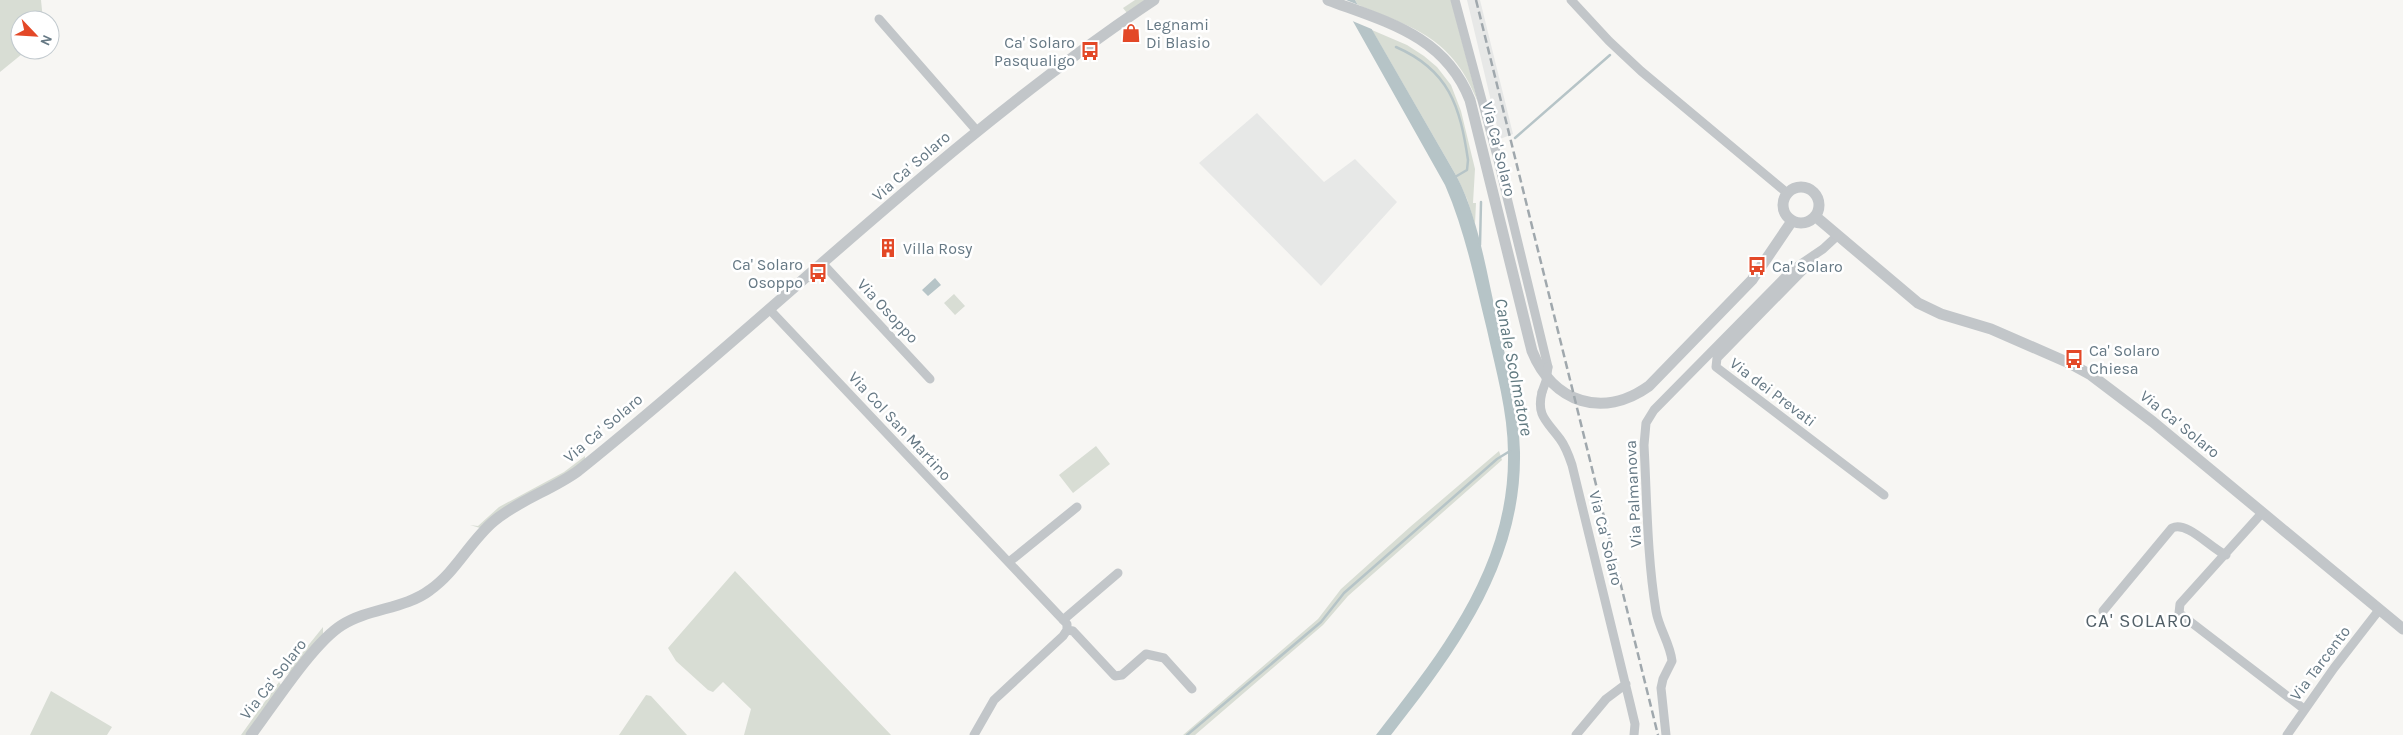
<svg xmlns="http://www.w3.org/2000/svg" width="2403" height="735" font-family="Karla,sans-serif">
	<rect width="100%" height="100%" fill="#f7f6f3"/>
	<!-- built -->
	<path fill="#e7e8e7" d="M 1467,0 L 1480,0 L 1513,134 L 1500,139 Z
		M 1257,113 L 1324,182 L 1355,159 L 1397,202 L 1321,286 L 1199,163 Z"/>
	<!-- green -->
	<path fill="#d8ddd4" d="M 0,0 L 41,0 L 43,20 L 20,20 L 20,50 L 27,50 L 0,72 Z
		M 1135,0 L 1145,0 L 1127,13 L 1123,8 Z
		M 1355,0 L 1451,0 L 1478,102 C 1452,38 1417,29 1358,5 Z
		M 1372,30 L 1407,45 L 1424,56 L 1437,67 L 1451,85 L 1461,111 L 1475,169 L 1473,203 L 1476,203 L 1475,224 L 1467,199 L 1457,177 Z
		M 954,294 L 965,306 L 955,315 L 944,303 Z
		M 1096,446 L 1110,464 L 1073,493 L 1059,475 Z
		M 1499,451 L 1502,460 L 1348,596 L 1323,625 L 1195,735 L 1183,735 L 1318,619 L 1341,589 L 1410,527 Z
		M 585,456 L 585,461 L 480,528 L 470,525 L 478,526 L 499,507 L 564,472 Z
		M 735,571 L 891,735 L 744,735 L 751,709 L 723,682 L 713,692 L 708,690 L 676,661 L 668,648 Z
		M 323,627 L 323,634 L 292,674 L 286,673 Z
		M 279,682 L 282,686 L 246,735 L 241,735 Z
		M 51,691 L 112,727 L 107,735 L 30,735 Z
		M 646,695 L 651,696 L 687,735 L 619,735 Z"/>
	<!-- water -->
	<path fill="#b6c4c7" d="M 1341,0 L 1355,0 L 1457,177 C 1479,220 1486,271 1497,318 C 1506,362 1519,407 1520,452 C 1522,564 1456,652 1391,735 L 1376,735 C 1441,652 1510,565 1508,453 C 1508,412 1496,371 1487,330 C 1475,281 1465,231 1445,185 Z
		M 935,278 L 941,285 L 928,296 L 922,290 Z"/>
	<!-- pier -->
	<path fill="#f7f6f3" d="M 1339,0 L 1346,0 L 1361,6 L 1374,30 L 1350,20 Z"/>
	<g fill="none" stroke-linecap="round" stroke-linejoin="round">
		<!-- stream -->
		<path stroke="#b6c4c7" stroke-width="2.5" d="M 1396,47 C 1449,70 1460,106 1468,160 L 1467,170 L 1455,177
			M 1515,138 L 1610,55
			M 1480,245 L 1481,202
			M 1187,735 L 1321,622 L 1344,593 L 1497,459 L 1510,451"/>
		<!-- minor -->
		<path stroke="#c2c6c9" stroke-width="9" d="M 1455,0 L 1497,156 L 1548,367
			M 1571,0 L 1609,41 L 1641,71 L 1787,193
			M 879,19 L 977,131
			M 1811,262 L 1717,358 L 1716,367 L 1884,495
			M 823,264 L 930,379
			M 770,310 L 1067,624 L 1067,630 L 1063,636 L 994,700 L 974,735
			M 1542,392 C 1536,416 1547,421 1560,439 C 1566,447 1569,456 1572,465 L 1630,703 L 1635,724 L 1634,735
			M 2262,513 L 2180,604 L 2179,613 L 2304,709
			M 1009,562 L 1077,507
			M 2103,611 L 2172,528 C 2188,521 2210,548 2226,555
			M 1063,620 L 1118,573
			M 1067,630 L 1073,631 L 1115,676 L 1122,675 L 1146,654 L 1164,658 L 1192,689
			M 1576,735 L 1606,699 L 1626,684
			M 1666,735 L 1661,688 L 1663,679 L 1672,661 C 1670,643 1659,629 1656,611 C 1647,556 1647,500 1644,445 L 1646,423 L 1654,410 L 1792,270 L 1823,249 L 1837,236
			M 2287,735 L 2334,668 L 2379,610"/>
		<!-- tertiary -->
		<path stroke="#c2c6c9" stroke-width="11" d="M 1328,0 C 1387,22 1445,36 1470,100 L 1532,351 C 1553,403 1603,419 1649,386 L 1752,280 L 1792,221
			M1783 205a18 18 0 1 1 36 0a18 18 0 1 1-36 0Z
			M 1815,216 L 1918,303 L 1941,314 L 1991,329 L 2069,363 L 2091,375 L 2153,422 L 2403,629
			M 251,735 C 273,706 313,643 342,625 C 369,608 405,609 430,590 C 456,572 470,541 494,521 C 519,500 552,490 578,471 C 772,316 947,138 1154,0"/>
		<!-- rail -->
		<path stroke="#a0a8ad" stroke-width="2.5" stroke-dasharray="8 4" stroke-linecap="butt" d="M 1476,0 L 1658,735"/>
		<!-- minor-bridge -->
		<path stroke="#c2c6c9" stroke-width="9" d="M 1542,392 L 1546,381 L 1548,367"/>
	</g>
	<!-- icons -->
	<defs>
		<g id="shop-bare" transform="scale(1.5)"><path d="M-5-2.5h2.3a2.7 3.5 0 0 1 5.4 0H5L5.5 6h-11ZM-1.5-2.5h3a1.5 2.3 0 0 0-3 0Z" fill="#e34827" stroke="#fff" stroke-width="2.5" paint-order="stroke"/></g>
		<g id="bus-bare" transform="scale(1.5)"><path d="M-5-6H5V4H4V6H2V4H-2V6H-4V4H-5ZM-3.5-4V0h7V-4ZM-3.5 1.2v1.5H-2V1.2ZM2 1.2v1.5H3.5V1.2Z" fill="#e34827" stroke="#fff" stroke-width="2.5" paint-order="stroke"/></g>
		<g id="building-bare" transform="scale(1.5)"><path d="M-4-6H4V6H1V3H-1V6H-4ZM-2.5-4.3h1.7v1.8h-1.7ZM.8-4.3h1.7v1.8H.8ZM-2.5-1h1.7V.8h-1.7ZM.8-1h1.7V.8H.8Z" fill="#e34827" stroke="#fff" stroke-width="2.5" paint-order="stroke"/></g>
	</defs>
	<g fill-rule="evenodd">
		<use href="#shop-bare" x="1131" y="33"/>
		<use href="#bus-bare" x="1090" y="51"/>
		<use href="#building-bare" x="888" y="248"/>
		<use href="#bus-bare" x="1757" y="266"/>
		<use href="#bus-bare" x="818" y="273"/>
		<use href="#bus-bare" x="2074" y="359"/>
	</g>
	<g text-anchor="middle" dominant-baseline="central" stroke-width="5" stroke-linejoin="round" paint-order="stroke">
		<!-- poi labels -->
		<g font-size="16" fill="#657884" stroke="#fff" text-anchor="start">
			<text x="1146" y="24">Legnami<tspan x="1146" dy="18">Di Blasio</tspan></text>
			<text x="1075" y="42" text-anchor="end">Ca' Solaro<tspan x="1075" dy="18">Pasqualigo</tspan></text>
			<text x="903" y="248">Villa Rosy</text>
			<text x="803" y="264" text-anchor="end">Ca' Solaro<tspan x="803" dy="18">Osoppo</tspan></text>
			<text x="1772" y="266">Ca' Solaro</text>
			<text x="2089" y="350">Ca' Solaro<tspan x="2089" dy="18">Chiesa</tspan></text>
		</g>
		<!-- street labels -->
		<g font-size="16" fill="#657884" stroke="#fff">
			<text transform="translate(1499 149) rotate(76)">Via Ca' Solaro</text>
			<text transform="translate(911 166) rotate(-41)">Via Ca' Solaro</text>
			<text transform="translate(888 311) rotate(47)">Via Osoppo</text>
			<text transform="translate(1773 392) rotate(37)">Via dei Prevati</text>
			<text transform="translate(2180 424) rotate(39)">Via Ca' Solaro</text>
			<text transform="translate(900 426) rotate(47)">Via Col San Martino</text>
			<text transform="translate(603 428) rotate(-40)">Via Ca' Solaro</text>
			<text transform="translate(1633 494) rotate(-93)">Via Palmanova</text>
			<text transform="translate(1606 538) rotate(76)">Via Ca' Solaro</text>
			<text transform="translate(2320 663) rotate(-53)">Via Tarcento</text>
			<text transform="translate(273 679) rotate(-52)">Via Ca' Solaro</text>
		</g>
		<!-- water labels -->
		<g font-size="18" font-style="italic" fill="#617a81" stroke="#fff">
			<text transform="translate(1514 367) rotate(79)">Canale Scolmatore</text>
		</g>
		<!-- quarter labels -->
		<g font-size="19" letter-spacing="1" fill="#536169" stroke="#fff">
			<text x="2139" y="621">CA' SOLARO</text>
		</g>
	</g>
	<!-- north arrow -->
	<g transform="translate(35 35) rotate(115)"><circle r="24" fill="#ffffff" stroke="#c1c9ce"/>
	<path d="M0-4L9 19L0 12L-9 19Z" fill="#e34827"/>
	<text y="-8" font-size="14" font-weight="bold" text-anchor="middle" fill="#657884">N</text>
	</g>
</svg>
